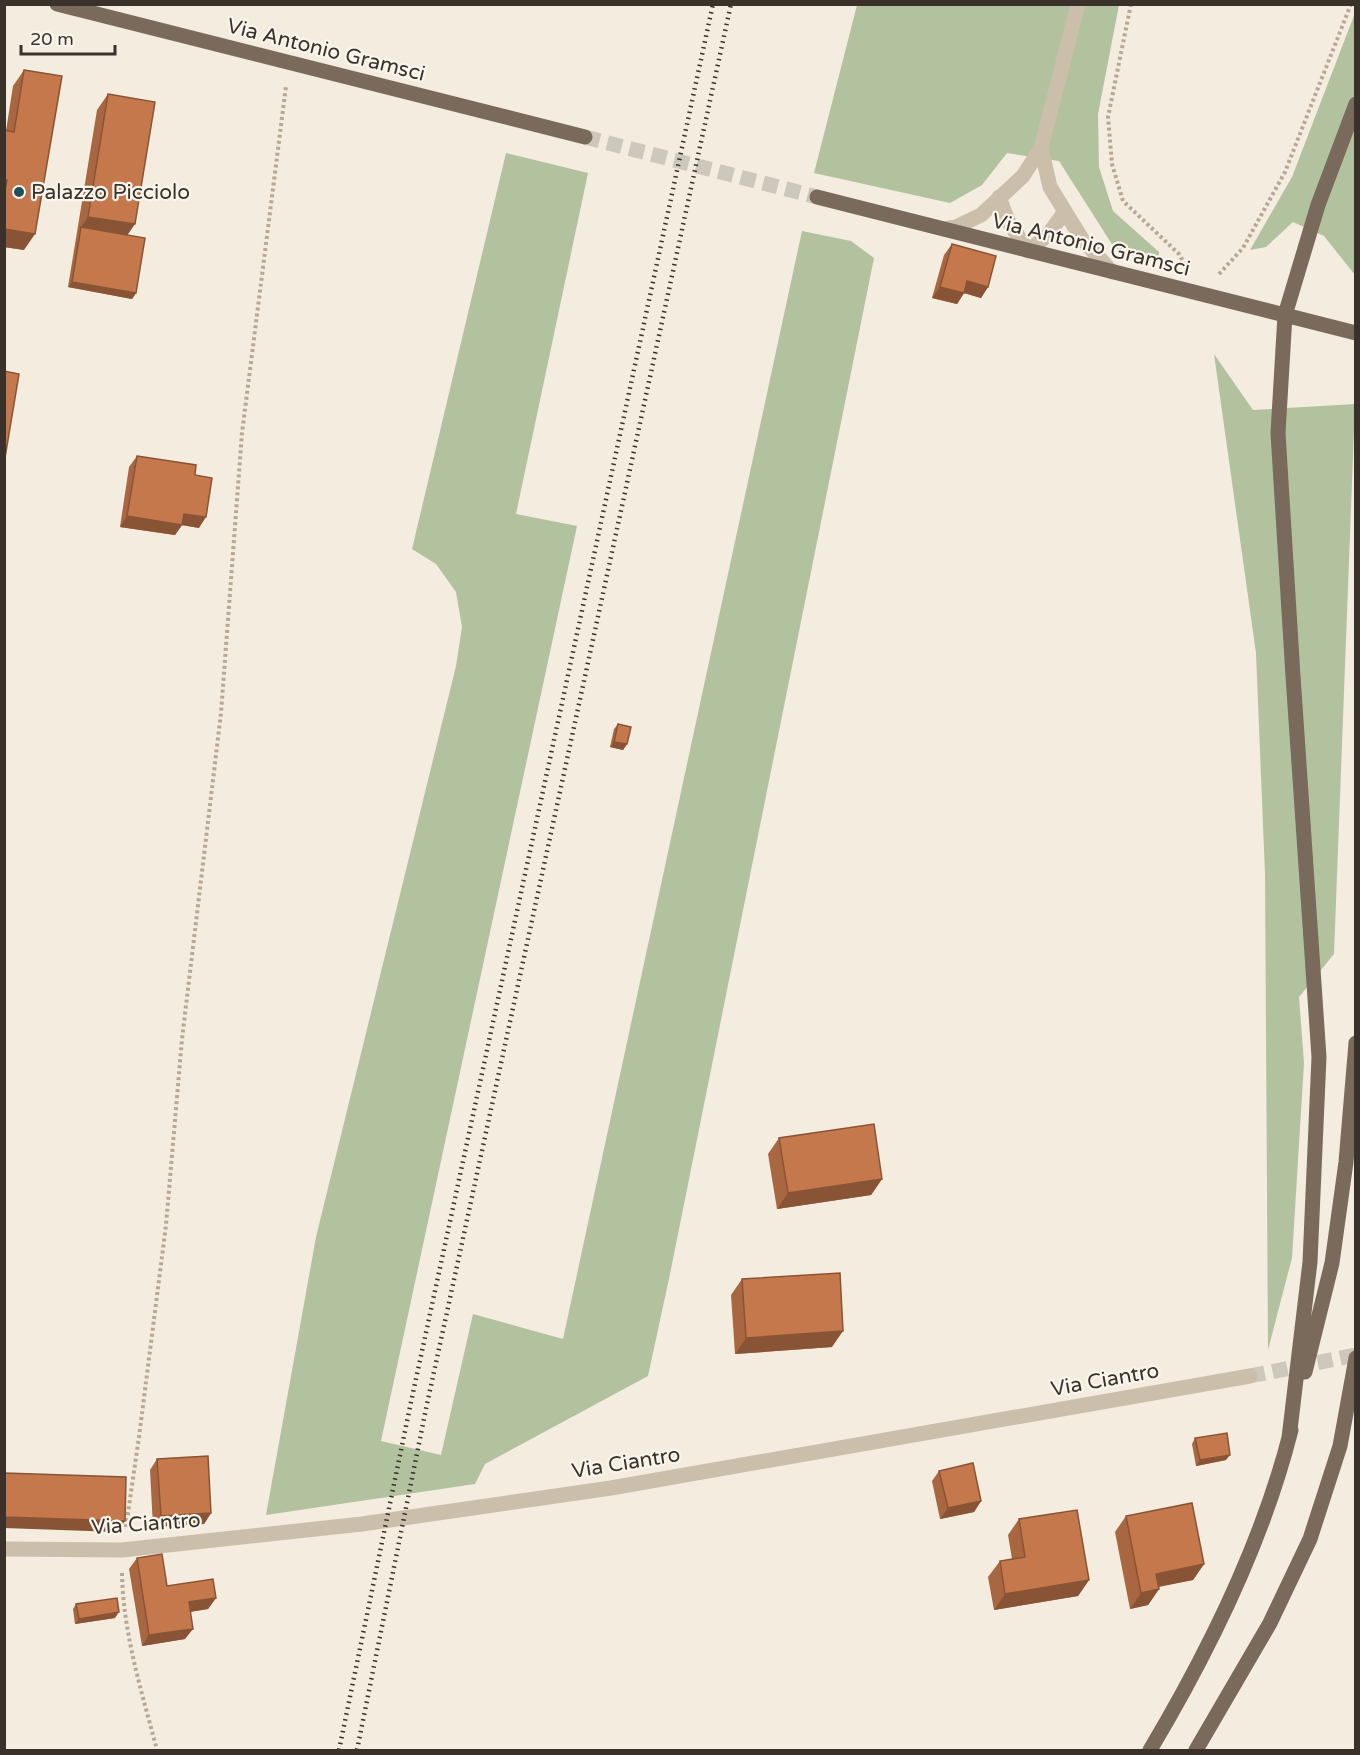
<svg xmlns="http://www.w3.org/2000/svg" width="1360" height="1755" font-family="'Varela Round',sans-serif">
	<rect width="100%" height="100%" fill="#f3ecdf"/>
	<!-- green -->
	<path fill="#b2c29f" d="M 857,5 L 1119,5 L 1098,114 L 1099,167 L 1113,211 L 1159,252 L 1159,259 L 1115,249 L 1059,161 L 1007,153 L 982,185 L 950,203 L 814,173 Z
		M 1355,13 L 1355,275 L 1324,236 L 1293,222 L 1266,247 L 1250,250 L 1292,177 Z
		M 506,153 L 588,173 L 516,514 L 577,526 L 381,1441 L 441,1455 L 473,1314 L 563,1339 L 802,231 L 851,241 L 874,258 L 670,1274 L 648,1376 L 485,1464 L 475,1484 L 266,1515 L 316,1237 L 456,666 L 462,627 L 456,592 L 436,564 L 412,549 Z
		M 1214,354 L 1253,410 L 1355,404 L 1334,954 L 1299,997 L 1304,1063 L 1292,1258 L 1268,1350 L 1265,874 L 1256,653 Z"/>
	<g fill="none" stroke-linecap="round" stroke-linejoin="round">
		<!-- minor-tunnel -->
		<path stroke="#cec7bb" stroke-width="15" stroke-dasharray="15 8" stroke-linecap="butt" d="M 1250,1376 L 1356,1355"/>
		<!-- major-tunnel -->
		<path stroke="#cec7bb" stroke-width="15" stroke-dasharray="15 8" stroke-linecap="butt" d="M 585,137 L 817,197"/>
		<!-- path -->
		<path stroke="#b7a895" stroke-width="4" stroke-dasharray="3 3" stroke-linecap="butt" d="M 1131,4 L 1108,117 L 1112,164 L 1123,201 L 1179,254 L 1185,265
			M 1219,274 L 1243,248 L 1285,172 L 1351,4
			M 126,1527 L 139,1437 L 166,1225 L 182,1039 L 221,713 L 242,433 L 286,86
			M 122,1573 C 123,1633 142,1693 157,1750"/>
		<!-- minor -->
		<path stroke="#cbbeab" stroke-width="15" d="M 1041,148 L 1050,187 L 1082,239 L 1112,272
			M 999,197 L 1008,221 L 1028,251 L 1048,235 L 1065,211
			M 944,229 L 956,227 L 981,215 L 1023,176 L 1041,148 L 1078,4
			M 4,1549 L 122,1550 L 362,1524 L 611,1488 L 1250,1376"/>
		<!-- major -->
		<path stroke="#7a6a5c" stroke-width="15" d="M 57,4 L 585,137
			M 817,197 L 1356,333
			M 1305,1372 L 1332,1263 L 1346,1162 L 1356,1043
			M 1289,1438 L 1310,1262 L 1319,1057 L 1293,676 L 1278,433 L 1285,315 L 1318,205 L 1356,104
			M 1150,1750 C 1209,1651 1263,1542 1291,1430
			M 1196,1750 L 1270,1623 L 1310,1539 L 1340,1446 L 1356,1358"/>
		<!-- rail -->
		<path stroke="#39312a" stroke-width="4.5" stroke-dasharray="1.5 4.5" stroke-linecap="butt" d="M 339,1750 L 411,1402 L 713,4
			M 357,1750 L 427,1404 L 731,4"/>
	</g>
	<!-- wall -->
	<path fill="#a96741" d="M 24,70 L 24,250 L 4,247 L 4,130 L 6,131 L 13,86 Z
		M 108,94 L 136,293 L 132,299 L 68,287 L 97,110 Z
		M 952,244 L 988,287 L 981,298 L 964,293 L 957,304 L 932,298 L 944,255 Z
		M 137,456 L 195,475 L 199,528 L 182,525 L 175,535 L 120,527 L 129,467 Z
		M 618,724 L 627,744 L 623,750 L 610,747 L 614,729 Z
		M 779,1138 L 882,1179 L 871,1195 L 777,1209 L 768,1154 Z
		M 742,1279 L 832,1347 L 735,1354 L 731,1295 Z
		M 1195,1438 L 1226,1460 L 1196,1466 L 1192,1444 Z
		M 157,1459 L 211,1513 L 204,1524 L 153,1527 L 150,1470 Z
		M 939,1471 L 981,1501 L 974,1512 L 940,1519 L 932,1481 Z
		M 1126,1516 L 1204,1564 L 1193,1580 L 1159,1587 L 1159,1589 L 1148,1605 L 1130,1609 L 1115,1532 Z
		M 1019,1519 L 1089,1580 L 1078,1596 L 994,1610 L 988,1577 L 1000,1561 L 1012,1559 L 1008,1535 Z
		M 137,1558 L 167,1586 L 216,1598 L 208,1609 L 190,1612 L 185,1639 L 142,1646 L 129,1569 Z
		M 76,1604 L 115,1618 L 75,1624 L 73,1609 Z"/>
	<!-- shaded-wall -->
	<path fill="#895435" d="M 88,217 L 135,224 L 124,240 L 81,227 Z
		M 4,229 L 35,234 L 24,250 L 4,247 Z
		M 967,281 L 988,287 L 981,298 L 964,293 L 957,304 L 932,298 L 940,287 Z
		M 72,282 L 136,293 L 132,299 L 68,287 Z
		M 184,514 L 206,517 L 199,528 L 182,525 L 175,535 L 120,527 L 127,516 Z
		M 614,742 L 627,744 L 623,750 L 610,747 Z
		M 882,1179 L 871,1195 L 777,1209 L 788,1193 Z
		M 843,1331 L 832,1347 L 735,1354 L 746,1338 Z
		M 1230,1455 L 1226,1460 L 1196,1466 L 1200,1460 Z
		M 981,1501 L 974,1512 L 940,1519 L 948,1508 Z
		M 211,1513 L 204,1524 L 153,1527 L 161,1516 Z
		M 4,1517 L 125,1521 L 117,1532 L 4,1528 Z
		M 1204,1564 L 1193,1580 L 1145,1589 L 1156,1574 Z
		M 1089,1580 L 1078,1596 L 994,1610 L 1005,1594 Z
		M 1159,1589 L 1148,1605 L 1130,1609 L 1141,1593 Z
		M 216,1598 L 208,1609 L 182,1613 L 189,1602 Z
		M 119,1612 L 115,1618 L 75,1624 L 79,1619 Z
		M 193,1629 L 185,1639 L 142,1646 L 149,1635 Z"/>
	<!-- building -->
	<path fill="#c4784c" stroke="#895435" stroke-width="1.5" d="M 24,70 L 62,76 L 35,234 L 4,229 L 4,196 L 7,180 L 4,180 L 4,130 L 14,132 Z
		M 108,94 L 155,102 L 135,224 L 88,217 Z
		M 81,227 L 145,238 L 136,293 L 72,282 Z
		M 952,244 L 996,256 L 988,287 L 967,281 L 964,293 L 940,287 Z
		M 4,371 L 19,374 L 4,464 Z
		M 137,456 L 196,465 L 195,475 L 212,478 L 206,517 L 184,514 L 182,525 L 127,516 Z
		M 618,724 L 631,727 L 627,744 L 614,742 Z
		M 874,1124 L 882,1179 L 788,1193 L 779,1138 Z
		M 840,1273 L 843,1331 L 746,1338 L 742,1279 Z
		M 1227,1433 L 1230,1455 L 1200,1460 L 1195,1438 Z
		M 208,1456 L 211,1513 L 161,1516 L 157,1459 Z
		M 973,1463 L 981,1501 L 948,1508 L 939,1471 Z
		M 4,1473 L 126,1477 L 125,1521 L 4,1517 Z
		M 1192,1503 L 1204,1564 L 1156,1574 L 1159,1589 L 1141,1593 L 1126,1516 Z
		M 1077,1510 L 1089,1580 L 1005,1594 L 1000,1561 L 1025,1557 L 1019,1519 Z
		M 162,1554 L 167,1586 L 213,1579 L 216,1598 L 189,1602 L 193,1629 L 149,1635 L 137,1558 Z
		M 117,1598 L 119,1612 L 79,1619 L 76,1604 Z"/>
	<!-- markers -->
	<circle fill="#204f5a" stroke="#faf5ec" stroke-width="2" cx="19" cy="192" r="6"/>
	<g text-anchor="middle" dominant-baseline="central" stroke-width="4.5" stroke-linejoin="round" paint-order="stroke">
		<!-- street labels -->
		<g font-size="21" fill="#39312a" stroke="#faf5ec">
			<text transform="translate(326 50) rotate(14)">Via Antonio Gramsci</text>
			<text transform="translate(1091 245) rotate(14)">Via Antonio Gramsci</text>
			<text transform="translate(1105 1380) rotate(-10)">Via Ciantro</text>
			<text transform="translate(626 1463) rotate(-9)">Via Ciantro</text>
			<text transform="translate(146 1524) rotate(-4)">Via Ciantro</text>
		</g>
		<!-- poi labels -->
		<g font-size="21" fill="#39312a" stroke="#faf5ec" text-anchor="start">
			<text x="31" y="192">Palazzo Picciolo</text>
		</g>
	</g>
	<!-- border -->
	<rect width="1360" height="1755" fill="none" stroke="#39312a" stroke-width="12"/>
	<!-- scale -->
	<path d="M21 45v9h94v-9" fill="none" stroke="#39312a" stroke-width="3"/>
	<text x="30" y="45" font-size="18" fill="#39312a" stroke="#faf5ec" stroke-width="4.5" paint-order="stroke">20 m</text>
</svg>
